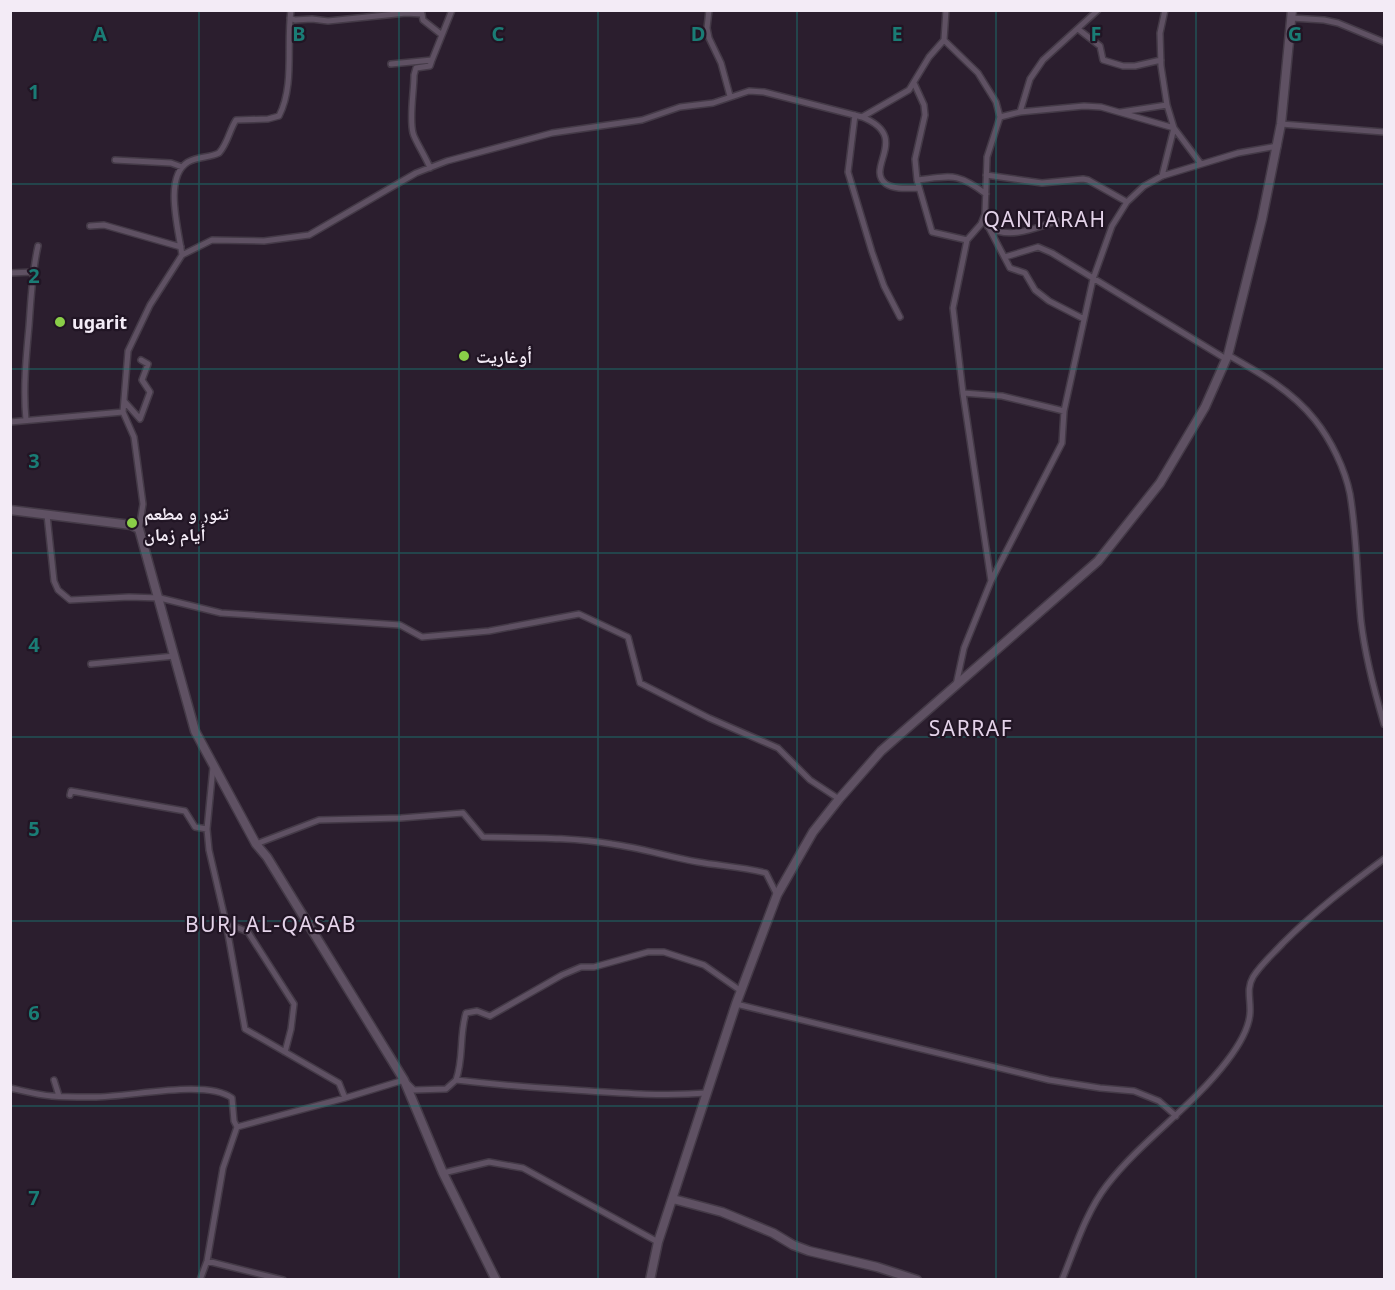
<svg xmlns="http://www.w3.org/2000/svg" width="1395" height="1290" font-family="'Noto Sans','Noto Naskh Arabic',sans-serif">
	<rect width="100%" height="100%" fill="#2b1e2e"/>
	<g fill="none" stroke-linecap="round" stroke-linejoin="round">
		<!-- street casing -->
		<g stroke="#443a47" stroke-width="8">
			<path id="street" d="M 709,10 L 707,28 L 709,38 L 721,63 L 730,96
				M 946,10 L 944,40 L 978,73 L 996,102 L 1000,117 L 987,157 L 985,214 L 981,224 L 967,240 L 953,308 L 963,393 L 991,581 L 964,648 L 956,685
				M 290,18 L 295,20 L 312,19 L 328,21 L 406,13 L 422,14 L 423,20 L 442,35
				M 1291,18 L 1324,20 L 1338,23 L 1384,42
				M 1078,29 L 1100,46 L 1103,60 L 1123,66 L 1135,66 L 1161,60
				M 391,64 L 432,60 L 452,10
				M 914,83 L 924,105 L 925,115 L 915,159 L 917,180 L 932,232 L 967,240
				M 1020,112 L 1030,79 L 1043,60 L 1098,10
				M 1121,112 L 1167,105
				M 855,115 L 848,172 L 872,252 L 884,286 L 900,317
				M 862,117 C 912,137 864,168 886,184 C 895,190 909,188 919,188
				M 1000,117 L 1020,112 L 1084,106 L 1101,107 L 1174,128 L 1201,164
				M 1281,124 L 1384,132
				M 115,160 L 171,163 L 182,167
				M 430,168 C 427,159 414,139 413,133 C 409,117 414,92 414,75 L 416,68 L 430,66 L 432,60
				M 986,175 L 1042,183 L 1083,179 L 1088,180 L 1127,202
				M 1162,176 L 1174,128 L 1167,105 L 1161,66 L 1160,33 L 1165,10
				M 917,180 C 952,176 957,172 986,194
				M 90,226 L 104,225 L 181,247
				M 988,227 C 1010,240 1035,228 1057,221
				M 989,228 L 1010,268 L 1025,273 L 1035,290 L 1049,301 L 1084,319
				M 182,255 C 179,231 163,177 188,162 C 199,156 209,158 219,153 C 228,143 229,131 236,120 L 268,119 L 279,116 C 295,85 286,44 291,10
				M 1005,257 L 1038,247 L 1052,253 L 1226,359
				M 10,273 L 33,272
				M 1228,355 C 1260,373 1292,391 1315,420 C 1331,440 1345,469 1350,494 C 1357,536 1357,579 1361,621 C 1365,656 1374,690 1384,724
				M 963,393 L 1002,396 L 1064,411
				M 124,401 L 140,419 L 150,392 L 142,380 L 148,364 L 141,360
				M 26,420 C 23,389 26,358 29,326 C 31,299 32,272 38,246
				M 10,422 L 123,412
				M 47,515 L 54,581 L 58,590 L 70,600 L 129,597 L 160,598 L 221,613 L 400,625 L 422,637 L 489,631 L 579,614 L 628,637 L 640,683 L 709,718 L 778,748 L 810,780 L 839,799
				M 139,529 L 143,504 L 134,437 L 123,412 L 128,351 L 150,305 L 182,255 L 212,240 L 264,241 L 309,235 L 416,173 L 447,161 L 552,133 L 642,120 L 680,107 L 713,103 L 749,91 L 764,92 L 862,117 L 909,90 L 929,57 L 944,40
				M 991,581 L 1062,443 L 1064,411 L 1093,279 L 1112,226 L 1127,202 L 1144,186 L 1162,176 L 1238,153 L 1278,146
				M 91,664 L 175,656
				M 213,767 L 207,829 L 209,850 L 226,923 L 245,1029 L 339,1083 L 345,1098 L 404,1080 L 414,1090 L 446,1089 L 456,1080 C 491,1084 524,1087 559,1089 C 608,1092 657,1097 707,1093
				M 70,795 L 71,791 L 185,811 L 195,827 L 207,829
				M 256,844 L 319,820 L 401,818 L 463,813 L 483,837 C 526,838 570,837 612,844 C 641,848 669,857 698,862 C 721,866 744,867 766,873 L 777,895
				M 226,923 L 248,932 L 294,1004 L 291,1029 L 285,1052
				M 736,1004 L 1049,1080 L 1100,1088 L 1134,1091 L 1159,1101 L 1176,1116
				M 54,1080 L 59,1096
				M 456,1080 C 464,1058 459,1036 466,1013 L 477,1011 L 490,1016 L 562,975 L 581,967 L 594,967 L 648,952 L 664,952 L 704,965 L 741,991
				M 10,1088 C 24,1091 38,1095 52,1096 C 64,1097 77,1097 89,1097 C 124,1099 204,1078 232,1098 L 234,1121 L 237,1127
				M 443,1173 L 489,1162 L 523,1168 L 658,1242
				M 207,1261 L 283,1280
				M 200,1280 L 207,1261 L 223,1168 L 237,1127 L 345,1098
				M 1062,1280 C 1075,1248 1086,1212 1107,1185 C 1142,1140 1192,1107 1227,1061 C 1237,1048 1249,1030 1250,1013 C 1251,1000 1246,989 1253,977 C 1261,964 1273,954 1283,943 C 1315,911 1349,885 1384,859"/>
		</g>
		<!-- secondary casing -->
		<g stroke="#443a47" stroke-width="11">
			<path id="secondary" d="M 10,510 L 131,525 L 139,529 L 195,731 L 256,844 L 267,857 L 404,1080 L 443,1173 L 496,1280
				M 673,1199 L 722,1212 L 773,1233 L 793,1245 L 809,1251 L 877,1267 L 917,1280
				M 650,1280 L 658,1242 L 736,1004 L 777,895 L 813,832 L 839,799 L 881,751 L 1098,561 L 1160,483 L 1205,407 L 1228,355 L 1262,219 L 1281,124 L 1292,10"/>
		</g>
		<!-- street -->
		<use href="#street" stroke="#5f5163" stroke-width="5"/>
		<!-- secondary -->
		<use href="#secondary" stroke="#5f5163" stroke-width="8"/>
	</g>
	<!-- grid -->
	<path fill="none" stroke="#1a7c75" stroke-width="1.5" stroke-opacity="0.55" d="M 199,10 L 199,1280M 399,10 L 399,1280M 598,10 L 598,1280M 797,10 L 797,1280M 996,10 L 996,1280M 1196,10 L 1196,1280M 10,184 L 1384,184M 10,369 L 1384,369M 10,553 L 1384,553M 10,737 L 1384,737M 10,921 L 1384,921M 10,1106 L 1384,1106"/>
	<!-- markers -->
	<g fill="#8ace48" stroke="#211524" stroke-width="2">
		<circle cx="60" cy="322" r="6"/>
		<circle cx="464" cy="356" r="6"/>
		<circle cx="132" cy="523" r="6"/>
	</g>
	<g text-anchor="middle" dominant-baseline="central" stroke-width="4.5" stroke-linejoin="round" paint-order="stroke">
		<!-- poi labels -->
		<g font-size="18" font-weight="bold" fill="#f3ebf6" stroke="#211524" text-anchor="start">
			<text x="72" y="322">ugarit</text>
			<text x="476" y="356">أوغاريت</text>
			<text x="144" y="513">تنور و مطعم<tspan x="144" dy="21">أيام زمان</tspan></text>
		</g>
		<!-- quarter labels -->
		<g font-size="21" letter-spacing="1.5" fill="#e4d3e9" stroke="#211524">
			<text x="1045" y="219">QANTARAH</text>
			<text x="971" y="728">SARRAF</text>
			<text x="271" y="924">BURJ AL-QASAB</text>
		</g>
	</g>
	<g font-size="20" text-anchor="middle" font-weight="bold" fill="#1a7c75" stroke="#211524" stroke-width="4.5" stroke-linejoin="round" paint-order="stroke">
		<text x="100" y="41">A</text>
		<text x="299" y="41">B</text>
		<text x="498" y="41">C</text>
		<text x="698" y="41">D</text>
		<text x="897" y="41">E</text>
		<text x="1096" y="41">F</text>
		<text x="1295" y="41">G</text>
		<text x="34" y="99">1</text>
		<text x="34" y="283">2</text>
		<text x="34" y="468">3</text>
		<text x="34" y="652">4</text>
		<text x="34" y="836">5</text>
		<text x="34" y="1020">6</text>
		<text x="34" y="1205">7</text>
	</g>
	<!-- border -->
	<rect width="1395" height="1290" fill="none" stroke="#f3ebf6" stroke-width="24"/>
</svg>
